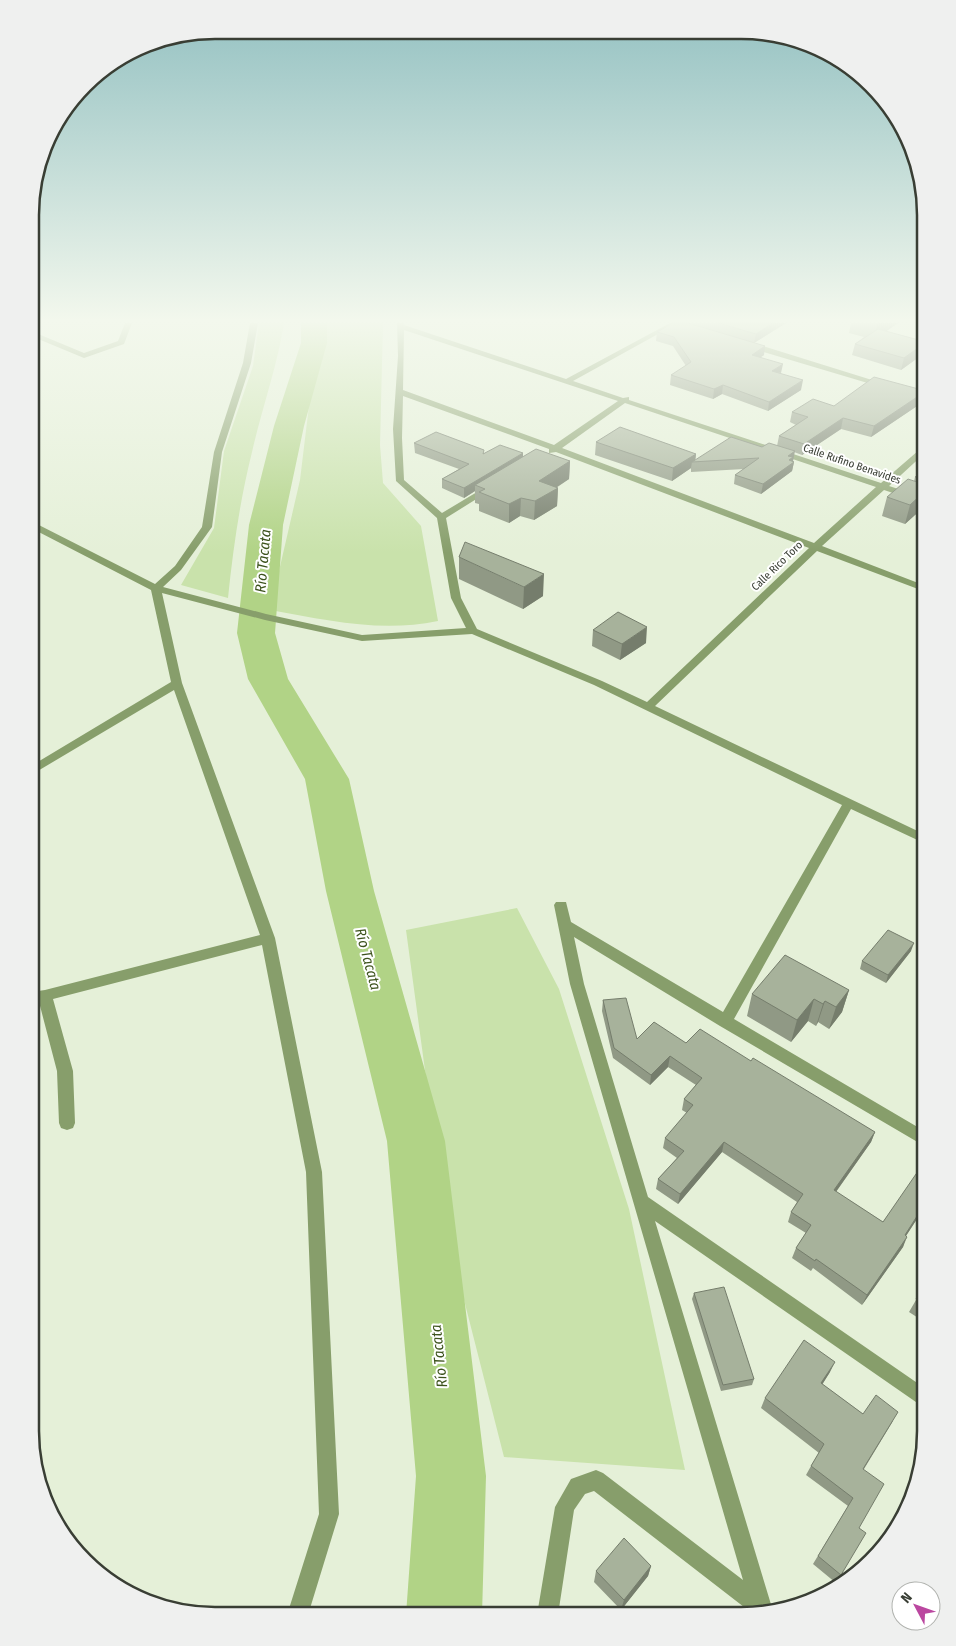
<svg xmlns="http://www.w3.org/2000/svg" width="956" height="1646" font-family="'Fira Sans Condensed',sans-serif">
	<rect width="100%" height="100%" fill="#e5f0d8"/>
	<!-- green -->
	<path fill="#c9e2ab" d="M 259,323 L 284,323 C 277,367 262,408 252,452 C 240,500 233,549 228,598 L 181,585 L 214,528 L 224,451 L 253,366 Z
		M 319,323 L 383,323 L 380,445 L 383,483 L 421,526 L 438,621 C 380,633 327,620 270,610 L 300,480 Z
		M 517,908 L 559,989 L 629,1209 L 685,1470 L 504,1457 L 447,1233 L 406,930 Z"/>
	<g fill="none" stroke-linecap="round" stroke-linejoin="round">
		<!-- river -->
		<path fill="#b1d386" fill-rule="evenodd" d="M 301,323 L 327,323 L 327,343 L 304,426 L 283,525 L 275,633 L 288,679 L 349,779 L 374,891 L 445,1141 L 486,1476 L 482,1615 L 406,1615 L 416,1476 L 387,1141 L 326,891 L 305,779 L 248,679 L 237,633 L 249,525 L 274,426 L 301,343 Z"/>
		<!-- minor -->
		<path fill="#879e6b" fill-rule="evenodd" d="M 125,323 L 132,323 L 124,344 L 84,358 L 31,336 L 31,331 L 84,353 L 118,341 Z
			M 250,323 L 258,323 L 251,363 L 222,452 L 212,527 L 181,570 L 163,587 L 266,614 L 362,635 L 466,628 L 451,598 L 437,518 L 396,481 L 393,429 L 398,356 L 397,323 L 403,323 L 404,325 L 566,379 L 670,323 L 678,323 L 573,381 L 623,398 L 629,397 L 629,400 L 881,483 L 926,444 L 926,452 L 889,486 L 926,498 L 926,504 L 884,490 L 822,546 L 926,586 L 926,592 L 817,551 L 655,706 L 926,835 L 926,844 L 851,809 L 734,1019 L 926,1132 L 926,1147 L 720,1026 L 574,937 L 584,984 L 648,1197 L 926,1389 L 926,1409 L 655,1221 L 773,1611 L 753,1614 L 594,1491 L 585,1494 L 574,1510 L 558,1615 L 537,1615 L 555,1507 L 571,1479 L 596,1470 L 603,1473 L 743,1580 L 570,984 L 554,905 L 556,902 L 566,902 L 571,922 L 723,1012 L 842,805 L 594,685 L 472,634 L 362,641 L 265,620 L 162,593 L 182,683 L 275,938 L 322,1172 L 339,1514 L 308,1615 L 287,1615 L 319,1514 L 306,1172 L 262,945 L 53,999 L 73,1071 L 75,1123 L 73,1128 L 67,1130 L 61,1128 L 59,1123 L 57,1071 L 39,1002 L 31,1002 L 31,992 L 45,990 L 260,935 L 174,690 L 31,775 L 31,766 L 171,682 L 151,590 L 31,528 L 31,521 L 155,584 L 175,566 L 202,527 L 214,452 L 243,363 ZM 404,330 L 618,401 L 554,445 L 403,390 ZM 403,396 L 549,449 L 549,453 L 556,452 L 809,548 L 647,702 L 602,681 L 477,629 L 461,598 L 446,518 L 494,488 L 493,486 L 487,486 L 442,513 L 404,480 L 402,438 ZM 625,403 L 876,487 L 814,543 L 562,448 Z
			M 747,343 L 753,343 L 888,385 L 881,387 L 747,347 Z"/>
	</g>
	<!-- wall -->
	<path fill="#909985" d="M 673,323 L 786,323 L 754,343 L 764,355 L 761,357 L 801,390 L 768,411 L 722,394 L 713,399 L 670,385 L 671,375 L 686,366 L 673,346 L 656,341 L 657,332 Z
		M 851,323 L 898,323 L 886,331 L 926,342 L 926,359 L 919,357 L 901,370 L 852,355 L 855,344 L 864,337 L 849,333 Z
		M 926,391 L 923,402 L 871,437 L 841,429 L 802,455 L 794,452 L 793,461 L 794,462 L 792,471 L 761,494 L 734,484 L 735,475 L 744,469 L 691,472 L 691,468 L 672,481 L 595,455 L 596,442 L 696,454 L 695,461 L 762,447 L 777,446 L 779,436 L 796,425 L 790,422 L 792,412 L 834,406 Z
		M 414,443 L 484,453 L 523,453 L 523,457 L 570,461 L 569,479 L 556,488 L 558,488 L 557,506 L 534,520 L 520,516 L 509,523 L 479,511 L 479,504 L 475,503 L 475,491 L 464,498 L 442,488 L 442,479 L 459,469 L 415,453 Z
		M 926,470 L 926,503 L 925,506 L 905,524 L 882,516 L 887,497 L 914,481 L 915,477 Z
		M 926,546 L 926,572 L 916,568 L 921,551 Z
		M 459,557 L 543,596 L 523,609 L 459,579 Z
		M 593,630 L 646,643 L 620,660 L 592,646 Z
		M 911,951 L 886,983 L 860,969 L 862,961 Z
		M 849,990 L 842,1012 L 829,1029 L 818,1022 L 816,1026 L 808,1021 L 791,1042 L 747,1016 L 752,994 Z
		M 603,1000 L 637,1039 L 686,1043 L 751,1061 L 875,1132 L 871,1142 L 836,1192 L 883,1222 L 926,1162 L 926,1205 L 906,1236 L 903,1247 L 862,1305 L 813,1268 L 811,1271 L 792,1258 L 796,1248 L 806,1233 L 788,1222 L 791,1212 L 797,1202 L 722,1152 L 678,1204 L 656,1189 L 658,1179 L 677,1158 L 663,1148 L 665,1138 L 687,1113 L 682,1110 L 684,1099 L 696,1085 L 668,1067 L 650,1085 L 613,1058 L 602,1011 Z
		M 926,1283 L 926,1323 L 909,1312 Z
		M 694,1293 L 754,1379 L 752,1385 L 721,1391 L 692,1299 Z
		M 830,1372 L 822,1384 L 863,1414 L 893,1421 L 864,1469 L 859,1528 L 841,1575 L 836,1583 L 813,1564 L 848,1506 L 806,1475 L 811,1466 L 819,1453 L 761,1408 L 765,1398 Z
		M 651,1566 L 648,1576 L 621,1610 L 594,1582 L 596,1571 Z"/>
	<!-- shaded-wall -->
	<path fill="#757d6c" d="M 773,323 L 786,323 L 754,343 L 756,334 Z
		M 880,323 L 898,323 L 874,340 L 877,324 Z
		M 922,345 L 919,357 L 901,370 L 904,358 Z
		M 765,346 L 764,355 L 750,364 L 752,355 Z
		M 783,364 L 781,373 L 772,371 Z
		M 803,380 L 801,390 L 768,411 L 769,402 Z
		M 723,385 L 722,394 L 713,399 L 714,389 Z
		M 926,391 L 923,402 L 871,437 L 874,426 Z
		M 843,418 L 841,429 L 802,455 L 804,444 Z
		M 795,451 L 793,461 L 794,462 L 792,471 L 761,494 L 763,484 L 788,456 Z
		M 523,453 L 523,462 L 475,485 L 475,491 L 464,498 L 464,488 Z
		M 696,454 L 695,462 L 692,462 L 691,468 L 672,481 L 673,468 Z
		M 570,461 L 569,479 L 538,499 L 539,481 Z
		M 558,488 L 557,506 L 534,520 L 535,501 Z
		M 926,490 L 926,503 L 925,506 L 905,524 L 910,505 Z
		M 521,498 L 520,516 L 509,523 L 509,504 Z
		M 544,574 L 543,596 L 523,609 L 524,587 Z
		M 647,627 L 646,643 L 620,660 L 622,644 Z
		M 914,943 L 911,951 L 886,983 L 888,975 Z
		M 849,990 L 842,1012 L 829,1029 L 836,1007 Z
		M 814,999 L 808,1021 L 791,1042 L 797,1020 Z
		M 825,1001 L 818,1022 L 816,1026 L 823,1004 Z
		M 670,1056 L 668,1067 L 650,1085 L 651,1075 Z
		M 875,1132 L 871,1142 L 830,1200 L 834,1190 Z
		M 724,1142 L 722,1152 L 678,1204 L 680,1194 Z
		M 926,1202 L 926,1205 L 900,1245 L 905,1235 Z
		M 907,1237 L 903,1247 L 862,1305 L 867,1295 Z
		M 835,1362 L 830,1372 L 817,1393 L 821,1383 Z
		M 651,1566 L 648,1576 L 621,1610 L 624,1600 Z"/>
	<!-- building -->
	<path fill="#a7b29b" stroke="#757d6c" d="M 673,323 L 688,323 L 765,346 L 752,355 L 783,364 L 772,371 L 803,380 L 769,402 L 723,385 L 714,389 L 671,375 L 691,362 L 674,337 L 657,332 Z
		M 718,323 L 773,323 L 756,334 Z
		M 878,329 L 926,342 L 926,346 L 922,345 L 904,358 L 855,344 Z
		M 874,377 L 926,391 L 874,426 L 843,418 L 804,444 L 779,436 L 808,417 L 792,412 L 813,399 L 834,406 Z
		M 620,427 L 696,454 L 673,468 L 596,442 Z
		M 436,432 L 484,450 L 483,454 L 500,445 L 523,453 L 464,488 L 442,479 L 469,464 L 414,443 Z
		M 731,437 L 762,447 L 769,443 L 795,451 L 788,456 L 793,457 L 789,460 L 794,462 L 763,484 L 735,475 L 759,458 L 692,462 Z
		M 536,449 L 570,461 L 539,481 L 558,488 L 535,501 L 521,498 L 509,504 L 479,492 L 485,489 L 475,485 Z
		M 924,470 L 926,470 L 926,481 L 915,477 Z
		M 908,479 L 926,485 L 926,490 L 910,505 L 887,497 Z
		M 465,542 L 544,574 L 524,587 L 459,557 Z
		M 926,546 L 926,553 L 921,551 Z
		M 618,612 L 647,627 L 622,644 L 593,630 Z
		M 888,930 L 914,943 L 888,975 L 862,961 Z
		M 785,955 L 849,990 L 836,1007 L 825,1001 L 823,1004 L 814,999 L 797,1020 L 752,994 Z
		M 626,998 L 637,1039 L 654,1022 L 686,1043 L 700,1029 L 751,1061 L 753,1058 L 875,1132 L 834,1190 L 883,1222 L 925,1161 L 926,1162 L 926,1202 L 905,1235 L 907,1237 L 867,1295 L 816,1259 L 815,1261 L 796,1248 L 811,1225 L 791,1212 L 803,1194 L 724,1142 L 680,1194 L 658,1179 L 684,1151 L 665,1138 L 693,1105 L 684,1099 L 702,1078 L 670,1056 L 651,1075 L 614,1048 L 603,1000 Z
		M 926,1283 L 926,1305 L 916,1299 Z
		M 724,1287 L 754,1379 L 723,1385 L 694,1293 Z
		M 804,1340 L 835,1362 L 821,1383 L 863,1414 L 876,1395 L 898,1412 L 863,1469 L 884,1484 L 859,1528 L 866,1533 L 841,1575 L 818,1556 L 853,1498 L 811,1466 L 824,1444 L 765,1398 Z
		M 624,1538 L 651,1566 L 624,1600 L 596,1571 Z
		M 672,1608 L 681,1616 L 666,1616 Z"/>
	<!-- sky -->
	<linearGradient id="sky" x2="0" y2="1"><stop stop-color="#92c0c1"/><stop offset="0.58" stop-color="#f3f8ed"/><stop offset="1" stop-color="#f3f8ed" stop-opacity="0"/></linearGradient>
	<rect width="956" height="553" fill="url(#sky)"/>
	<g text-anchor="middle" dominant-baseline="central" stroke-width="4" stroke-linejoin="round" paint-order="stroke">
		<!-- far-street labels -->
		<g font-size="11" fill="#393e34" stroke="#fff">
			<text transform="translate(852 464) rotate(19)">Calle Rufino Benavides</text>
			<text transform="translate(777 566) rotate(-44)">Calle Rico Toro</text>
		</g>
		<!-- water labels -->
		<g font-size="15" font-style="italic" fill="#3d531d" stroke="#fff">
			<text transform="translate(263 561) rotate(-85)">Río Tacata</text>
			<text transform="translate(368 959) rotate(75)">Río Tacata</text>
			<text transform="translate(439 1356) rotate(-96)">Río Tacata</text>
		</g>
	</g>
	<!-- crop -->
	<path d="M0 0H956V1646H0ZM215 39H741A176 176 0 0 1 917 215V1431A176 176 0 0 1 741 1607H215A176 176 0 0 1 39 1431V215A176 176 0 0 1 215 39Z" fill="#eff0ef" fill-rule="evenodd"/>
	<path fill="none" stroke="#393e34" stroke-width="2.5" d="M215 39H741A176 176 0 0 1 917 215V1431A176 176 0 0 1 741 1607H215A176 176 0 0 1 39 1431V215A176 176 0 0 1 215 39Z"/>
	<!-- north arrow -->
	<g transform="translate(916 1606) rotate(311)"><circle r="24" fill="#ffffff" stroke="#b0b2ae"/>
	<path d="M0-4L9 19L0 12L-9 19Z" fill="#bb47a0"/>
	<text y="-8" font-size="14" font-weight="bold" text-anchor="middle" fill="#393e34">N</text>
	</g>
</svg>
